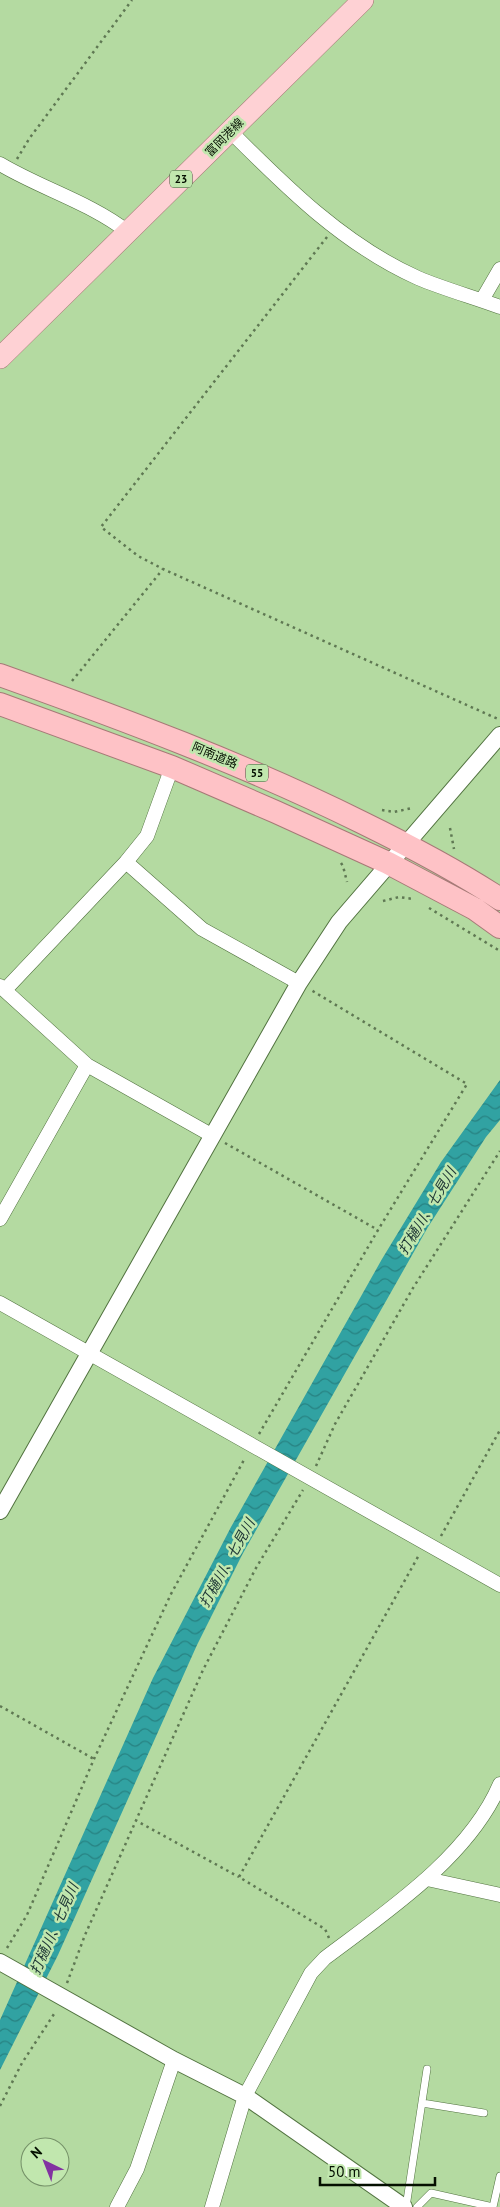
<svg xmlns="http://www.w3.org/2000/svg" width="500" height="2207" font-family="'PT Sans','Noto Sans JP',sans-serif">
	<defs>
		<pattern id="water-waves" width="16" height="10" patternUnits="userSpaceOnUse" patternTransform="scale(1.25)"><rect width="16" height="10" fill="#31a2a2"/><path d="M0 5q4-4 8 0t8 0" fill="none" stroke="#278282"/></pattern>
	</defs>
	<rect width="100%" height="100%" fill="#b4daa1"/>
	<!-- water -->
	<path fill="url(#water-waves)" d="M 500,1080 L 500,1120 L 486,1137 L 428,1227 L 242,1555 L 197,1645 L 58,1955 L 0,2070 L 0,2020 L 153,1678 L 231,1527 L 382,1259 L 441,1162 Z"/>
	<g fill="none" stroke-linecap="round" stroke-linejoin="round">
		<!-- service casing -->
		<g stroke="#527340" stroke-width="8">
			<path id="service" d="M 422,2103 L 484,2113
				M 406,2207 L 427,2069
				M 417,2207 L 431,2193 L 493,2207 L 500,2176"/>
		</g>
		<!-- minor casing -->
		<g stroke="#527340" stroke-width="15">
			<path id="minor" d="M 230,131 C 286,187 344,245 418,278 C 444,289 473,297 500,307
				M 0,164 C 42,189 89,202 128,232
				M 482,300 L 500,269
				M 126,862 L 202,929 L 299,983
				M 0,986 L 87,1065 L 213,1136
				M 5,990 L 126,862 L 147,836 L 172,767
				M 0,1219 L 87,1065
				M 0,1303 L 500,1585
				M 427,1879 L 500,1895
				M 117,2207 L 137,2169 L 174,2060
				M 212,2207 L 245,2096 L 311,1973 L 325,1958 C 386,1912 469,1857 500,1784"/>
		</g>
		<!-- tertiary casing -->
		<g stroke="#527340" stroke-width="18">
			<path id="tertiary" d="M 0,1511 L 299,983 L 339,922 L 500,735
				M 0,1962 L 174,2060 L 245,2096 L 404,2207"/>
		</g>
		<!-- primary casing -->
		<g stroke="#a67a77" stroke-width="22">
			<path id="primary" d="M 0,358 L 363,0"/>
		</g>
		<!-- trunk casing -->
		<g stroke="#a67a77" stroke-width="24">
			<path id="trunk" d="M 0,675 C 123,719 244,764 361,822 C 408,845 456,870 500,899
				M 0,704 L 172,767 L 276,812 L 388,863 L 475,909 L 500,927"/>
		</g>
		<!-- path -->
		<path stroke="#5f7853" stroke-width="2.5" stroke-dasharray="2.5 4" stroke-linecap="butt" d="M 17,159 L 29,139 L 132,0
			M 327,237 L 101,527 L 138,556 L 163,569 L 498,719
			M 72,681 L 163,569
			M 382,810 L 394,812 L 412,808
			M 450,828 L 454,849
			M 341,863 L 343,866 L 347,882
			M 383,901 L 399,897 L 413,899
			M 429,908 L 500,951
			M 225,1143 L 378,1230
			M 259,1434 L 378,1230 L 467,1084 L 311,990
			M 316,1466 L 335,1424 L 413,1288 L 500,1151
			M 441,1536 L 500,1430
			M 0,1706 L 94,1759
			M 135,1820 L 239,1877
			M 329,1938 L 325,1929 L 239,1877 L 419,1555
			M 7,1948 L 27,1915 L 94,1759 L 171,1594 L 245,1458
			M 67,1983 L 85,1935 L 203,1670 L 256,1568 L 303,1490
			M 0,2106 L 22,2063 L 56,2011"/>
		<!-- service -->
		<use href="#service" stroke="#fff" stroke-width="7"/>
		<!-- minor -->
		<use href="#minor" stroke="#fff" stroke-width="14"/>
		<!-- tertiary -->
		<use href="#tertiary" stroke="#fff" stroke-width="16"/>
		<!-- primary -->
		<use href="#primary" stroke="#fed1d4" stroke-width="21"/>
		<!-- trunk -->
		<use href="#trunk" stroke="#fec2c6" stroke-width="22"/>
	</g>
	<g text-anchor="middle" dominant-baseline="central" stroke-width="5" stroke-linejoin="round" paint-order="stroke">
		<!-- shield labels -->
		<g fill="#c1e7ae" stroke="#3d5034" stroke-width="1">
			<rect x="170" y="170.5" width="22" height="17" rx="4"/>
			<rect x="246" y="764.5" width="22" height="17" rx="4"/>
		</g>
		<g font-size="11" font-weight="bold" fill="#040f00">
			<text x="181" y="179">23</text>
			<text x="257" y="773">55</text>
		</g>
		<!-- street labels -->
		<g font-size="12" fill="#040f00" stroke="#c1e7ae">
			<text transform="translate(224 137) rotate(-45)">富岡港線</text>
			<text transform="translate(215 755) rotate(23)">阿南道路</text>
		</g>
		<!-- water labels -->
		<g font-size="14" font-style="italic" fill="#1c3434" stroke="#c1e7ae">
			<text transform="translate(427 1211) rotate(-59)">打樋川、七見川</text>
			<text transform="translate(227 1563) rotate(-61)">打樋川、七見川</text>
			<text transform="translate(54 1929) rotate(-66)">打樋川、七見川</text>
		</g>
	</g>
	<!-- north arrow -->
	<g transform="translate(45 2162) rotate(317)"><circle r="24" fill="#c1e7ae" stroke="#759168"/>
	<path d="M0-4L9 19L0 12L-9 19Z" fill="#8232a1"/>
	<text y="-8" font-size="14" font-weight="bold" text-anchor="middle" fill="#040f00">N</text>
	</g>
	<!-- scale -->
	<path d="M320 2177v8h115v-8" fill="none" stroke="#040f00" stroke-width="2.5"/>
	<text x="328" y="2177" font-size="15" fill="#040f00" stroke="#c1e7ae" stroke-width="4" paint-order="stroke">50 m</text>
</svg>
